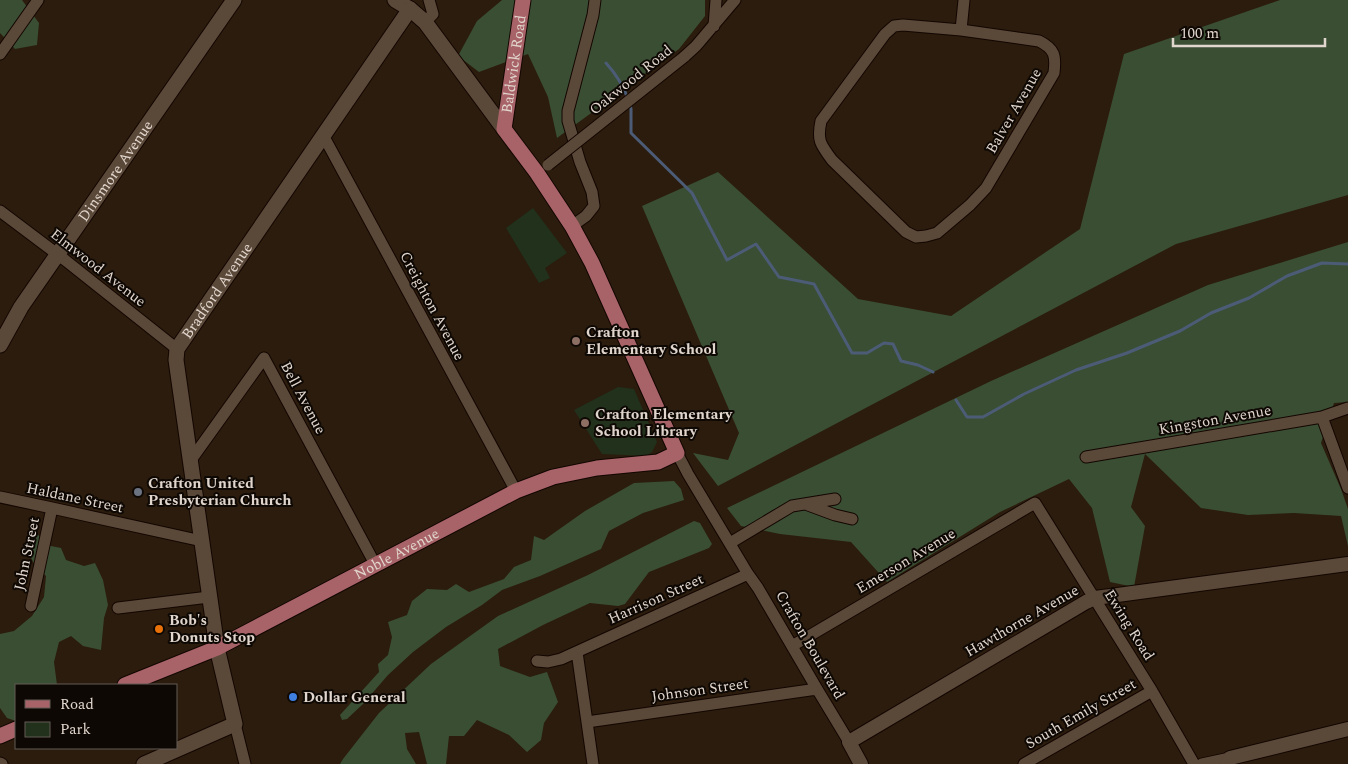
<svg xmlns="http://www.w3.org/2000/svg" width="1348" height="764" font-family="Spectral,serif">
	<rect width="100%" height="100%" fill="#2b1c0d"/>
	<!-- green -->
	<path fill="#21311c" d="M 533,208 L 567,253 L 545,268 L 550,278 L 539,283 L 506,228 Z
		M 618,387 L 634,389 L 657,442 L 652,452 L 646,456 L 602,454 L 574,410 Z"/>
	<!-- forest -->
	<path fill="#3a4e34" d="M 0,0 L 22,0 L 39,23 L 37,45 L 15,49 L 0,33 Z
		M 502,0 L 705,0 L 705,16 L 679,49 L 557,138 L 548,97 L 528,54 L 479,72 L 458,56 L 477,21 Z
		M 1280,0 L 1348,0 L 1348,195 L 1176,244 L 718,486 L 693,453 L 728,460 L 739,433 L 642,206 L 718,172 L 858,299 L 951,316 L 1080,229 L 1124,54 Z
		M 1348,242 L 1348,402 L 1334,403 L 1321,443 L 1341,489 L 1348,509 L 1348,546 L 1341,516 L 1294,513 L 1248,515 L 1201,508 L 1145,454 L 1131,507 L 1145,526 L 1134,587 L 1110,582 L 1092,508 L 1069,479 L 1000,512 L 887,582 L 851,542 L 780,534 L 741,526 L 727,508 L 991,381 L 1208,285 Z
		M 674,481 L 681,489 L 684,500 L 643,513 L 609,531 L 601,549 L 540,576 L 502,590 L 482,605 L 446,627 L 413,652 L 388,675 L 363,704 L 347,719 L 342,720 L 340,715 L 379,672 L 378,664 L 388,655 L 392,637 L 388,622 L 407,615 L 412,601 L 427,589 L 447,590 L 456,584 L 469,592 L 504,579 L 514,567 L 531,560 L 534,536 L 544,540 L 585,511 L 634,483 Z
		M 694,521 L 700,523 L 712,544 L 709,548 L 649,572 L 625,604 L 618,606 L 590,603 L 543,625 L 498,649 L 500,666 L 530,677 L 547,672 L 558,702 L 544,723 L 541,740 L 527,752 L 509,735 L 477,720 L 464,736 L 449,736 L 446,764 L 427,764 L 419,732 L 405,733 L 407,749 L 416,764 L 340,764 L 343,759 L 379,713 L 431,664 L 498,616 L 588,575 Z
		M 37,534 L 51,546 L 61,548 L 66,560 L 84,566 L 95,563 L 103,580 L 108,605 L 104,618 L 101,650 L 83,646 L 71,636 L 59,642 L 54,662 L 57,685 L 16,685 L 16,721 L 7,718 L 0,708 L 0,634 L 14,631 L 32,616 L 44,597 L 46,576 C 33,563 26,557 31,538 Z"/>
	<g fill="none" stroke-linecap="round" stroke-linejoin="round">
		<!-- stream -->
		<path stroke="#4c5c77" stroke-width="3" d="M 606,63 C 616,74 623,85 628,99
			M 630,104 L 631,109 L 631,133 L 692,193 L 727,260 L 756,244 L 779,277 L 814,284 L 852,353 L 867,353 L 884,343 L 893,344 L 901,361 L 918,365 L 933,372
			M 956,400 L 967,417 L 983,417 L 1024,394 L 1076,370 L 1127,353 L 1180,331 L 1211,313 L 1249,298 L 1287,276 L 1322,263 L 1348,264"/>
		<!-- minor casing -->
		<g stroke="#130600" stroke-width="13">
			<path id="minor" d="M 425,22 L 433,14 L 429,0
				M 903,25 L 961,30 L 1039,41 C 1055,49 1056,56 1054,73 L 986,188 L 970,205 L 937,233 L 926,236 L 916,237 L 906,232 L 832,160 C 820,144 817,140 821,121 L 885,34 L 894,26 Z
				M 714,26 L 716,0
				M 961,30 L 964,0
				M 0,54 L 38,0
				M 684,57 L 696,46 L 735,0
				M 323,135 L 516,491
				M 0,211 L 65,260 L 177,349
				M 572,226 L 586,216 L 594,206 L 592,192 L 580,162 L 568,121 L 568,111 L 593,15 L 595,0
				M 1322,417 L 1348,488
				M 677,453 L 688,474 L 748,574 L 758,588 L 817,689 L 849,742
				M 1086,457 L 1322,417 L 1348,408
				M 191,460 L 264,358 L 375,564
				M 0,497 L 52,508 L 202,541
				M 808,505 L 835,515 L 852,519
				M 730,543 L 792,506 L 835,499
				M 31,606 L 52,508
				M 118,608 L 209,597
				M 792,646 L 1035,503 L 1152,691 L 1194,764
				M 577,652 L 593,764
				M 537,661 L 548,662 L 561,659 L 748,574
				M 587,722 L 817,689
				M 235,724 L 245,764
				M 0,763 L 2,764
				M 1024,764 L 1152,691
				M 1202,764 L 1230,758"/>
		</g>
		<!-- tertiary casing -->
		<g stroke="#130600" stroke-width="16">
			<path id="tertiary" d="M 861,764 L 849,742 L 1086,602 L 1095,598 L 1348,564
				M 1227,764 L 1230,758 L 1348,729"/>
		</g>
		<!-- secondary casing -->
		<g stroke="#130600" stroke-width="17">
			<g id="secondary">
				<path d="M 395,0 L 410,9 L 425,22 L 504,129"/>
				<path id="s1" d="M 0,345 L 21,307 L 234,0"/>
				<path id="s2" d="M 144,764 L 235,724 L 217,648 L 176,360 L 177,349 L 410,9"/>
			</g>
		</g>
		<!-- primary casing -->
		<g stroke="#130600" stroke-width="17">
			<g id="primary">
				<path id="s3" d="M 125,685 L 217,648 L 516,491 L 553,477 L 597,468 L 658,462 L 677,453 L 592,263 L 572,226 L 537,173 L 504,129 L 523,0"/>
				<path d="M 0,736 L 16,729"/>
			</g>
		</g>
		<!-- minor -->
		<use href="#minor" stroke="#5a4839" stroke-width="11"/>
		<!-- tertiary -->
		<use href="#tertiary" stroke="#5a4839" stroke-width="14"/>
		<!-- secondary -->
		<use href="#secondary" stroke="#5a4839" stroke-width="15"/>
		<!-- primary -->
		<use href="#primary" stroke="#a76368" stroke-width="15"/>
		<!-- minor-bridge casing -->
		<g stroke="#130600" stroke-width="13" stroke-linecap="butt">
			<path id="minor-bridge" d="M 548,165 L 684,57"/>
		</g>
		<!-- minor-bridge -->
		<use href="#minor-bridge" stroke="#5a4839" stroke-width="11"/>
	</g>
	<!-- markers -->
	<g fill="#8d6e63" stroke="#0e0804" stroke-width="2">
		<circle cx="576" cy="341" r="5"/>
		<circle cx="585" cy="423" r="5"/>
	</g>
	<circle fill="#6b7280" stroke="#0e0804" stroke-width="2" cx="138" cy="492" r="5"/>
	<circle fill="#e8710a" stroke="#0e0804" stroke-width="2" cx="159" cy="629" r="5"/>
	<circle fill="#3f7fe0" stroke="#0e0804" stroke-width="2" cx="293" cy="697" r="5"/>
	<g text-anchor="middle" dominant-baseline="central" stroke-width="4" stroke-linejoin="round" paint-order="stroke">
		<!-- street labels -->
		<g font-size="15" fill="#e1d6cd" stroke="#0e0804">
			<text stroke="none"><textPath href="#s3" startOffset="1038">Baldwick Road</textPath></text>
			<text transform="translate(631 80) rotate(-39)">Oakwood Road</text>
			<text transform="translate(1014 111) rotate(-60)">Balver Avenue</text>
			<text stroke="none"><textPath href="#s1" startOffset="209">Dinsmore Avenue</textPath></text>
			<text transform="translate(98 268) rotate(38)">Elmwood Avenue</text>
			<text stroke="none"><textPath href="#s2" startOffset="550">Bradford Avenue</textPath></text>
			<text transform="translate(432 306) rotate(62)">Creighton Avenue</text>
			<text transform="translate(303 398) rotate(62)">Bell Avenue</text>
			<text transform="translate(1215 420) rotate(-10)">Kingston Avenue</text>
			<text transform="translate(75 498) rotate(12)">Haldane Street</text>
			<text stroke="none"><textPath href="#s3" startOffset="302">Noble Avenue</textPath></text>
			<text transform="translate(27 554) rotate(-78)">John Street</text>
			<text transform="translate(906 561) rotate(-31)">Emerson Avenue</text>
			<text transform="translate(656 599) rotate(-24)">Harrison Street</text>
			<text transform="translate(1022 621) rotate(-30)">Hawthorne Avenue</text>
			<text transform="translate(1129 625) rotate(58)">Ewing Road</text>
			<text transform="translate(810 645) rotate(60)">Crafton Boulevard</text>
			<text transform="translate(700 690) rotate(-8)">Johnson Street</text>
			<text transform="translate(1081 714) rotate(-30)">South Emily Street</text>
		</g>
		<!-- poi labels -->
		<g font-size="15" font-weight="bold" fill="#e1d6cd" stroke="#0e0804" text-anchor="start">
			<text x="586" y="332">Crafton<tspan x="586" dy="17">Elementary School</tspan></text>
			<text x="595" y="414">Crafton Elementary<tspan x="595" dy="17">School Library</tspan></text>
			<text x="148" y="483">Crafton United<tspan x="148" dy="17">Presbyterian Church</tspan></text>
			<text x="169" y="620">Bob's<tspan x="169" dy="17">Donuts Stop</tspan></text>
			<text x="303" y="697">Dollar General</text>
		</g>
	</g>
	<!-- legend -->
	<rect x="15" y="684" width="162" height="65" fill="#0e0804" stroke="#625a54"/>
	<rect x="25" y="700" width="25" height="8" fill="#a76368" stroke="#625a54"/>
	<text x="60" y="709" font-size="15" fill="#e1d6cd">Road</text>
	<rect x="25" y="722" width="25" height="15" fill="#21311c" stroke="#625a54"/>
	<text x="60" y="734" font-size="15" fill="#e1d6cd">Park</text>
	<!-- scale -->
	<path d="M1173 38v8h152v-8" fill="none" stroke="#e1d6cd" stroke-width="2.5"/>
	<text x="1180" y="38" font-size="15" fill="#e1d6cd" stroke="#0e0804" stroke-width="4" paint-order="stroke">100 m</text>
</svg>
